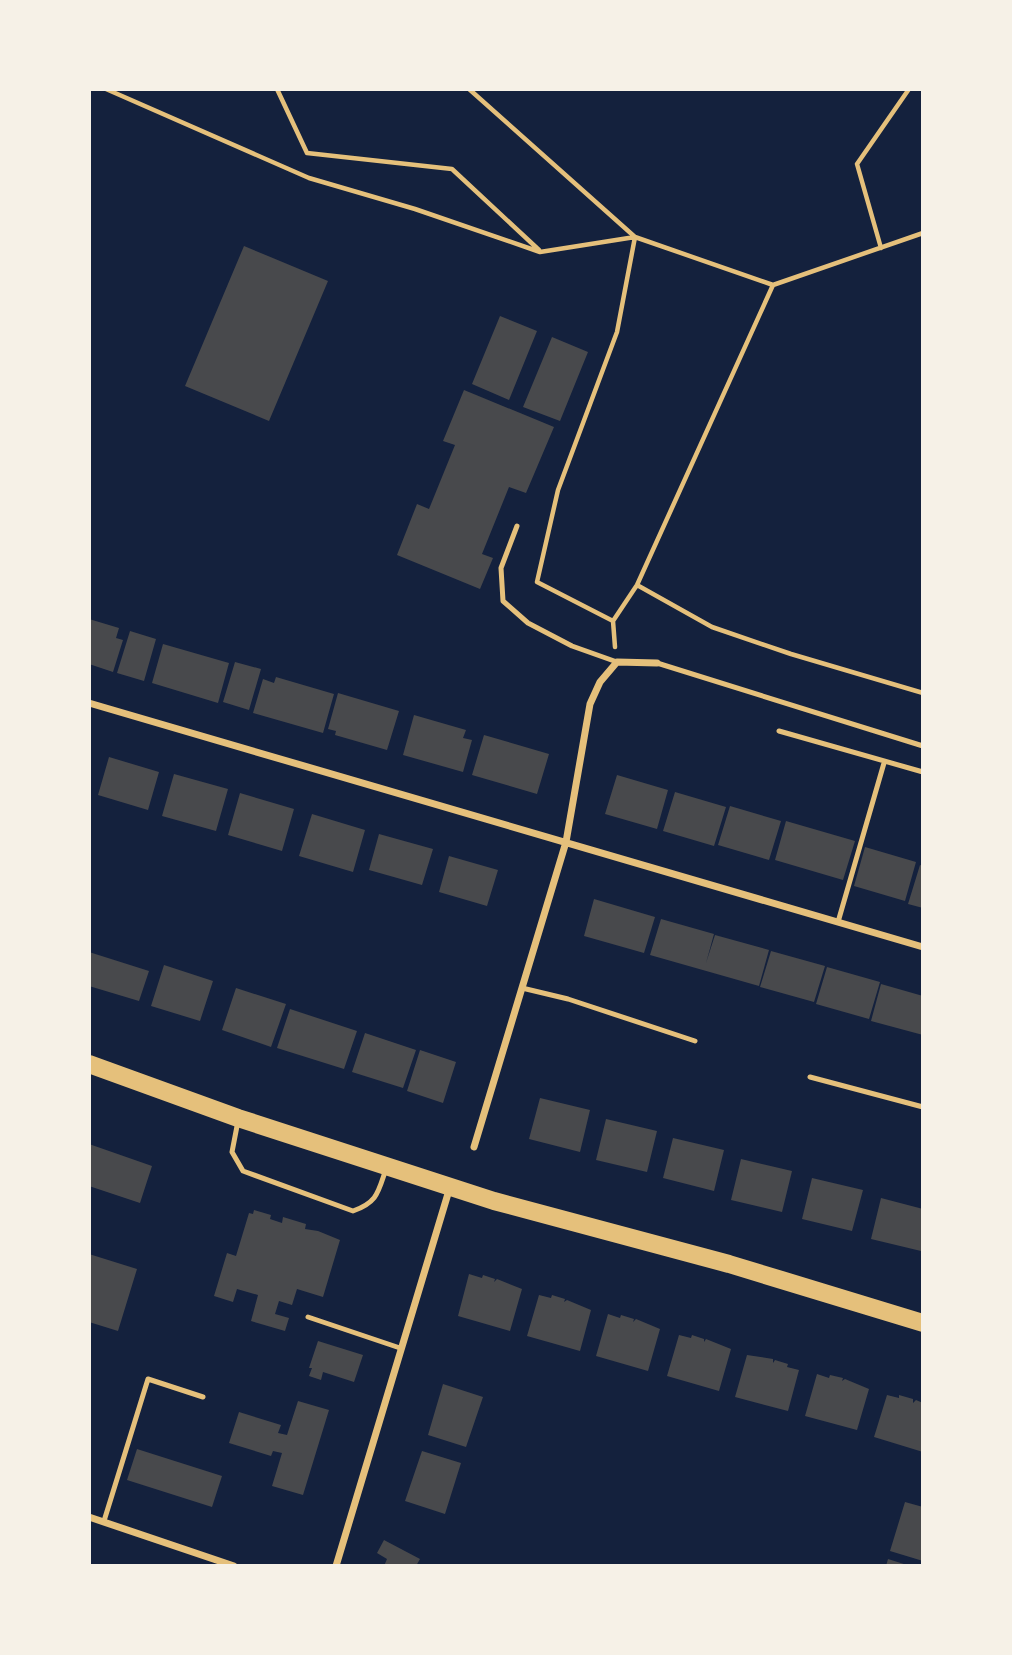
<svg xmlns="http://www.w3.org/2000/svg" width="1012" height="1655" font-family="Commissioner,sans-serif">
	<rect width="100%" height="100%" fill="#14213d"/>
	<!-- building -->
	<path fill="#48494c" d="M 244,246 L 328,281 L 269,421 L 185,386 Z
		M 500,316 L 537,331 L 509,400 L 472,384 Z
		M 552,337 L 588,352 L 560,421 L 523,407 Z
		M 464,390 L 554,427 L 526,493 L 509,487 L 482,554 L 493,558 L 480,589 L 397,555 L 417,504 L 429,509 L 455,445 L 443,441 Z
		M 89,619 L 119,628 L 116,638 L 123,640 L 113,672 L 89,664 Z
		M 130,631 L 156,639 L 144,681 L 117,673 Z
		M 163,644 L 229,663 L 218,703 L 152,683 Z
		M 235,662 L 261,669 L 249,710 L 223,702 Z
		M 276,677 L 334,694 L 323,733 L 253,713 L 263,679 L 274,683 Z
		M 338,693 L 399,711 L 387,750 L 335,735 L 336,731 L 328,729 Z
		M 414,715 L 466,730 L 463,738 L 472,740 L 463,772 L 403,755 Z
		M 484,735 L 549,754 L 537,794 L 472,775 Z
		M 109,757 L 159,772 L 148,810 L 98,795 Z
		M 174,774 L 228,789 L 216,831 L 162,816 Z
		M 617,775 L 668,790 L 657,829 L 605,814 Z
		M 675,792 L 726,807 L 714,846 L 663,831 Z
		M 240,793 L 294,809 L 282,851 L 228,835 Z
		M 730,806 L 781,821 L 769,860 L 718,845 Z
		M 312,814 L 365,830 L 353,872 L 299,856 Z
		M 786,821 L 855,841 L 843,880 L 775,860 Z
		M 379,834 L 433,849 L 422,885 L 369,870 Z
		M 865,847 L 916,862 L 905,901 L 854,886 Z
		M 449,856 L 498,870 L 487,906 L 439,892 Z
		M 920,865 L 923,866 L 923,908 L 908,904 Z
		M 594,899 L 655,917 L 644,953 L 584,936 Z
		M 661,919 L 714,934 L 706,963 L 715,935 L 769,950 L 759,986 L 650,955 Z
		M 771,951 L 825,966 L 814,1002 L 760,987 Z
		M 89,952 L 149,971 L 139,1001 L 89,986 Z
		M 164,965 L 213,981 L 200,1021 L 151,1006 Z
		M 827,967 L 880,982 L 869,1019 L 816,1004 Z
		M 881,984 L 923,996 L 923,1035 L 871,1021 Z
		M 236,988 L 286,1004 L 271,1047 L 222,1030 Z
		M 290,1009 L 357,1031 L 344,1069 L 277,1048 Z
		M 365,1033 L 416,1050 L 403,1088 L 352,1072 Z
		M 420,1050 L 456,1062 L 443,1103 L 407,1091 Z
		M 540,1098 L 590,1110 L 580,1152 L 529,1139 Z
		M 606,1119 L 657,1131 L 647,1172 L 596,1160 Z
		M 673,1138 L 724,1150 L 714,1191 L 663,1178 Z
		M 89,1144 L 152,1166 L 140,1203 L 89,1186 Z
		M 741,1159 L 792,1171 L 782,1212 L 731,1200 Z
		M 812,1178 L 863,1190 L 852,1231 L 802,1219 Z
		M 881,1198 L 923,1209 L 921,1251 L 871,1239 Z
		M 254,1210 L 271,1215 L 270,1219 L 282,1223 L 283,1217 L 306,1224 L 305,1229 L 318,1231 L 340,1240 L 323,1297 L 297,1289 L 292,1305 L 279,1301 L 275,1314 L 289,1318 L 285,1331 L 251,1321 L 258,1295 L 237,1289 L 233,1302 L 214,1296 L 227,1253 L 236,1256 L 249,1213 L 253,1214 Z
		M 89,1254 L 137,1269 L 118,1331 L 89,1322 Z
		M 469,1274 L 482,1278 L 483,1275 L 495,1279 L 494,1282 L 497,1279 L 522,1289 L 510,1331 L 458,1316 Z
		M 539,1295 L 551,1298 L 552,1295 L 565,1299 L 564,1302 L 567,1300 L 591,1310 L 580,1351 L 527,1336 Z
		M 608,1314 L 620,1318 L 621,1315 L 634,1319 L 633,1322 L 636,1319 L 660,1329 L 648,1371 L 596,1356 Z
		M 679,1335 L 691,1338 L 692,1335 L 704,1339 L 704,1342 L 706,1339 L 731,1349 L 719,1391 L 667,1376 Z
		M 318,1341 L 363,1355 L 354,1382 L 323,1372 L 321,1380 L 309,1376 L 312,1368 L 309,1368 Z
		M 747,1355 L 773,1359 L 773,1363 L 775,1360 L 788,1364 L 787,1367 L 799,1370 L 788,1411 L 735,1397 Z
		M 817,1374 L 829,1378 L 830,1375 L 843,1378 L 842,1381 L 845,1379 L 869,1389 L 857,1430 L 805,1416 Z
		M 443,1384 L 483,1397 L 466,1447 L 428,1435 Z
		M 887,1395 L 899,1398 L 899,1395 L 913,1399 L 913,1403 L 916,1400 L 923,1403 L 923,1452 L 874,1437 Z
		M 298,1401 L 329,1410 L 303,1495 L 272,1486 L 282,1453 L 273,1451 L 271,1456 L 229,1443 L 239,1412 L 281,1425 L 278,1433 L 287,1435 Z
		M 137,1449 L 222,1476 L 212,1507 L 127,1480 Z
		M 422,1451 L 461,1463 L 445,1514 L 405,1501 Z
		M 905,1502 L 923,1507 L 923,1561 L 890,1551 Z
		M 384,1540 L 420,1559 L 416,1566 L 384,1566 L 387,1559 L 377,1553 Z
		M 888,1559 L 907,1565 L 907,1566 L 886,1566 Z"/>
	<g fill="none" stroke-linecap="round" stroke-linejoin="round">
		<!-- path -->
		<path stroke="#e5c07b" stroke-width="4.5" d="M 106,89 L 309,178 L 415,209 L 540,252 L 635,237
			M 277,89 L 307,153 L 452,169 L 539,250
			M 469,89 L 635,237 L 773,285
			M 881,248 L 857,164 L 909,89
			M 637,585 L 712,627 L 791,654 L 923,693
			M 613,621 L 537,582 L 558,490 L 617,332 L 635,237
			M 615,647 L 613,621 L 637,585 L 773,285 L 923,233"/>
		<!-- service -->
		<path stroke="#e5c07b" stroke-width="5" d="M 517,526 L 501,568 L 503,601 L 528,623 L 572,646 L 617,662
			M 657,663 L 923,746
			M 779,731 L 923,772
			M 838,922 L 884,763
			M 522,988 L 568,999 L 695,1041
			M 810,1077 L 923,1107
			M 238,1121 L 232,1152 L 243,1171 L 353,1211 C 378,1202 378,1192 386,1169
			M 308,1317 L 400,1348
			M 104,1521 L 148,1379 L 203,1397"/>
		<!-- minor -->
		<path stroke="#e5c07b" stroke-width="7" d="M 89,703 L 923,947
			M 474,1147 L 566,842 L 590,704 L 600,682 L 617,662 L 657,663
			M 89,1517 L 234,1566
			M 336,1566 L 450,1187"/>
		<!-- primary -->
		<path stroke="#e5c07b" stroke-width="18" d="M 89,1064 L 238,1118 L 494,1201 L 729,1264 L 923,1323"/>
	</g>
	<!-- border -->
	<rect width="1012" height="1655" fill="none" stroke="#f6f1e7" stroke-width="182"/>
</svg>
